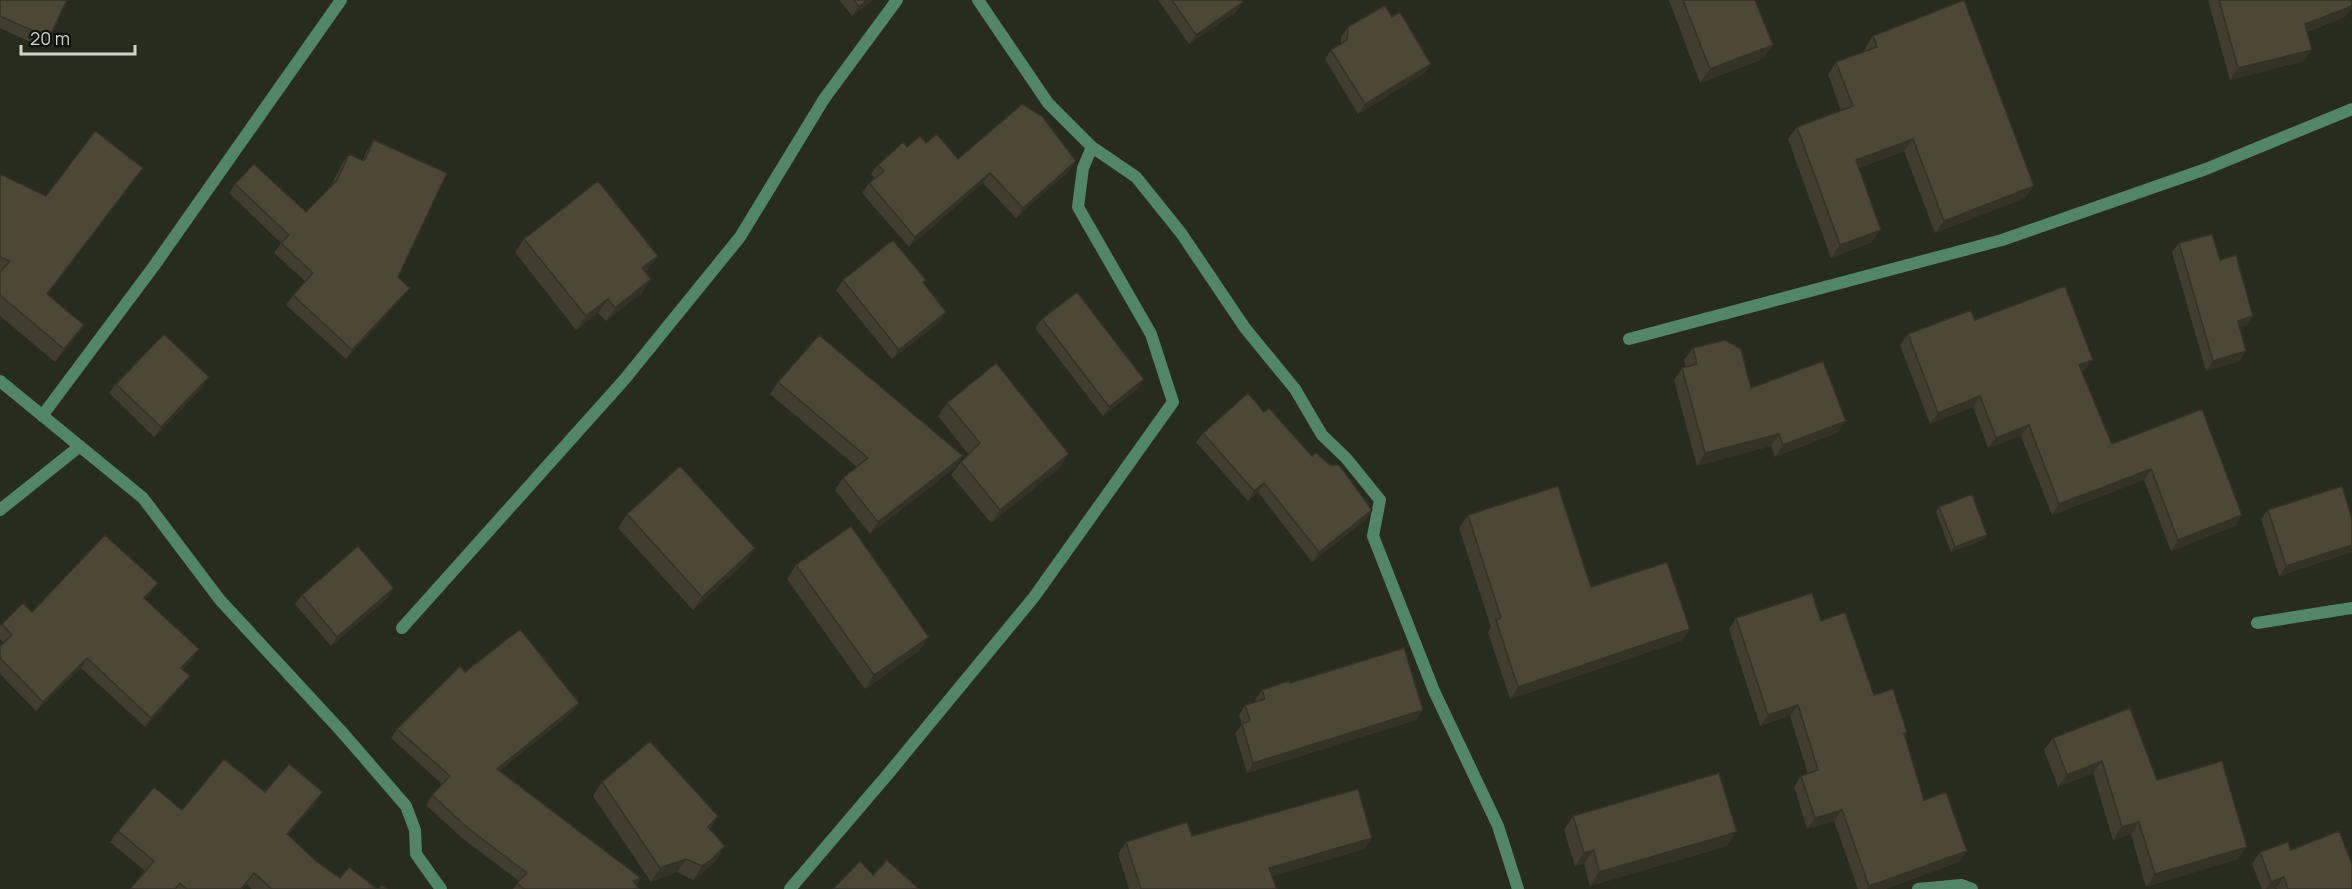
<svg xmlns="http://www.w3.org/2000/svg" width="2352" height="889" font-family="Manrope,sans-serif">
	<rect width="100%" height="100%" fill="#272c1e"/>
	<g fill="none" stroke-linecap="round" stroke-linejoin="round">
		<!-- street -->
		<path stroke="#538567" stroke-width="12" d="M 978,0 L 1048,103 L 1092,147 L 1136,177 L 1181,233 L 1245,328 L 1295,389 L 1322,435 L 1346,458 L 1380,500 L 1373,536 L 1434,691 L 1498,826 L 1518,889
			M 1629,339 L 2002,240 L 2206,169 L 2352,109
			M 0,381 L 143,498 L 220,600 L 342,732 L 406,806 L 415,830 L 416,854 L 441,889
			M 42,416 L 154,266 L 341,0
			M 0,510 L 80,446
			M 2257,623 L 2352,608
			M 402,628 L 624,380 L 740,237 L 824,99 L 897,0
			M 790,889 L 888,774 L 1034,597 L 1173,402 L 1151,334 L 1078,207 L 1083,168 L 1092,147
			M 1918,889 L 1961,885 L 1972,889"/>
	</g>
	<!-- wall -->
	<path fill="#413d2f" d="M 0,0 L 49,38 L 43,48 L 0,28 Z
		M 839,0 L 873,0 L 852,16 Z
		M 1158,0 L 1241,0 L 1236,12 L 1189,44 Z
		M 1669,0 L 1755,0 L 1763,59 L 1700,83 Z
		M 2208,0 L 2352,0 L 2345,17 L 2307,32 L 2304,61 L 2230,80 Z
		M 1392,17 L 1425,73 L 1358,114 L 1325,59 L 1331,50 L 1341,44 L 1341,37 L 1348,27 Z
		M 1873,36 L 2025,198 L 1935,233 L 1904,151 L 1859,168 L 1872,242 L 1831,258 L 1788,139 L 1797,127 L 1841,111 L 1828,74 L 1836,62 L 1866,51 L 1865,48 Z
		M 374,140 L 398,277 L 403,297 L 346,359 L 286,305 L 293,295 L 305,281 L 274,253 L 281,243 L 229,193 L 235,184 L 306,212 L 332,184 L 342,164 L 349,154 L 362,161 L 368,149 Z
		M 926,143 L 958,159 L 1070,170 L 1016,218 L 983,183 L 909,247 L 862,193 L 869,183 L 875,179 L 871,174 L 878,165 L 907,147 Z
		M 0,174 L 46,196 L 134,181 L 47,294 L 75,338 L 55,362 L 0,316 Z
		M 524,239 L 658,256 L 648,269 L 645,272 L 642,293 L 606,321 L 598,313 L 576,330 L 515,252 Z
		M 2179,243 L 2253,316 L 2247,325 L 2240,327 L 2240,361 L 2206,371 L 2172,252 Z
		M 843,280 L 926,280 L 924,283 L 940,322 L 892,359 L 836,290 Z
		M 1042,319 L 1138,389 L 1103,416 L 1035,328 Z
		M 1975,320 L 2085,370 L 2082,371 L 2112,444 L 2242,515 L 2235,526 L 2171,551 L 2144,480 L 2052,515 L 2021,436 L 1988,448 L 1973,407 L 1930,424 L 1900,345 L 1908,334 Z
		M 1693,348 L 1751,388 L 1846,421 L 1837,433 L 1775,457 L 1771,446 L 1697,466 L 1674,380 L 1682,368 L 1686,367 L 1684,360 Z
		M 778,382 L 963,456 L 955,468 L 870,534 L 835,490 L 843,478 L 857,467 L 770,394 Z
		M 116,384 L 203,387 L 154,437 L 109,393 Z
		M 947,403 L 1060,468 L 991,523 L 951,475 L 961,462 L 968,454 L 938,416 Z
		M 1264,412 L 1312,456 L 1330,465 L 1366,520 L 1312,562 L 1258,492 L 1248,501 L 1196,442 L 1203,433 Z
		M 1939,507 L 1987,535 L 1983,540 L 1951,552 L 1936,512 Z
		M 2268,510 L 2352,519 L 2352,552 L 2279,576 L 2261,519 Z
		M 627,514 L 746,562 L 693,610 L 618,528 Z
		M 1468,515 L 1591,587 L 1690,629 L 1681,641 L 1510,699 L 1488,632 L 1491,627 L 1459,528 Z
		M 796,565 L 920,650 L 865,689 L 787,579 Z
		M 158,583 L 145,599 L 192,659 L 183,669 L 183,685 L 145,727 L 81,668 L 36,711 L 0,674 L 0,646 L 3,643 L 0,639 L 0,626 L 2,624 L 32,612 Z
		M 302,595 L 388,598 L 331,646 L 295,604 Z
		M 1736,618 L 1821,621 L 1874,695 L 1907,732 L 1904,736 L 1924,800 L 1967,851 L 1959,862 L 1885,889 L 1858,889 L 1834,821 L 1807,829 L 1794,787 L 1801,776 L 1808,774 L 1790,716 L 1760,726 L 1729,629 Z
		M 465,672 L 573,712 L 499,771 L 636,885 L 639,889 L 513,889 L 519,881 L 462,838 L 426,805 L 432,795 L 442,784 L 391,738 L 397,729 Z
		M 1290,683 L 1423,710 L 1416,720 L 1247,773 L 1235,734 L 1242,724 L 1239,715 L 1245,705 L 1256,702 L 1255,700 L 1262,690 Z
		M 2053,738 L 2157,780 L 2238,859 L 2146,887 L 2131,834 L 2113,840 L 2093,773 L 2058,787 L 2044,750 Z
		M 602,782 L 718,816 L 710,828 L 725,846 L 716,860 L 701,874 L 693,880 L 677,872 L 651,882 L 593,796 Z
		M 265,792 L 315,803 L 288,835 L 316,861 L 340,878 L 377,889 L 252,889 L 247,884 L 242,889 L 130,889 L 145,871 L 110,842 L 118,831 Z
		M 1573,816 L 1727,846 L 1590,886 L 1584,864 L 1575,866 L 1564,830 Z
		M 1192,836 L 1372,838 L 1364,849 L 1272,876 L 1277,889 L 1129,889 L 1118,854 L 1126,842 Z
		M 2291,850 L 2352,889 L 2277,889 L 2276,888 L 2274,889 L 2262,889 L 2252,864 L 2260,852 Z"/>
	<!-- shaded-wall -->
	<path fill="#353226" d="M 867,0 L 873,0 L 852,16 L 859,7 Z
		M 1243,2 L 1236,12 L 1189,44 L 1196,35 Z
		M 2352,6 L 2352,8 L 2345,17 L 2296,35 L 2305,24 Z
		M 1773,45 L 1763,59 L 1700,83 L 1710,69 Z
		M 2312,50 L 2304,61 L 2230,80 L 2238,68 Z
		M 1431,64 L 1425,73 L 1358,114 L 1365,104 Z
		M 1913,139 L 1904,151 L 1847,173 L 1856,160 Z
		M 1076,161 L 1070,170 L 1016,218 L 1023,208 Z
		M 143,168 L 134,181 L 38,307 L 47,294 Z
		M 990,173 L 983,183 L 909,247 L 915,237 Z
		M 2034,186 L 2025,198 L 1935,233 L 1944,221 Z
		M 1881,230 L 1872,242 L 1831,258 L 1840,245 Z
		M 658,256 L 648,269 L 633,282 L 642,268 Z
		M 651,279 L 642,293 L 606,321 L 615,308 Z
		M 410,288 L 403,297 L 346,359 L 352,350 Z
		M 608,299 L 598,313 L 576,330 L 586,316 Z
		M 946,312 L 940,322 L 892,359 L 899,350 Z
		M 2253,316 L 2247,325 L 2231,330 L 2238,321 Z
		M 84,325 L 75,338 L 55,362 L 64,349 Z
		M 2246,351 L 2240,361 L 2206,371 L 2213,361 Z
		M 2093,360 L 2085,370 L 2072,375 L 2079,365 Z
		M 209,377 L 203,387 L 154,437 L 161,427 Z
		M 1144,379 L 1138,389 L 1103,416 L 1109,407 Z
		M 1980,396 L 1973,407 L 1930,424 L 1938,413 Z
		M 1846,421 L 1837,433 L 1775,457 L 1783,445 Z
		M 2029,425 L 2021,436 L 1988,448 L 1996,438 Z
		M 1779,434 L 1771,446 L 1697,466 L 1705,453 Z
		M 1069,454 L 1060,468 L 991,523 L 1000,510 Z
		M 963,456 L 955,468 L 870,534 L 878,522 Z
		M 2151,469 L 2144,480 L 2052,515 L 2059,504 Z
		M 1264,483 L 1258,492 L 1248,501 L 1254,491 Z
		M 1372,510 L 1366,520 L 1312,562 L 1319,552 Z
		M 2242,515 L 2235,526 L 2171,551 L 2178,540 Z
		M 1987,535 L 1983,540 L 1951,552 L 1955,547 Z
		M 2352,545 L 2352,552 L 2279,576 L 2286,566 Z
		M 755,548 L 746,562 L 693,610 L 702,597 Z
		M 158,583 L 151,593 L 137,608 L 144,598 Z
		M 394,588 L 388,598 L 331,646 L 337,637 Z
		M 1690,629 L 1681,641 L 1510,699 L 1518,687 Z
		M 929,637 L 920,650 L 865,689 L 874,675 Z
		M 199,649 L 192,659 L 174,677 L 181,668 Z
		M 87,658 L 81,668 L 36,711 L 43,702 Z
		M 190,676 L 183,685 L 145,727 L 151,718 Z
		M 579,703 L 573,712 L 490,778 L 497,769 Z
		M 1798,705 L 1790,716 L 1760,726 L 1768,715 Z
		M 1423,710 L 1416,720 L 1247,773 L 1253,763 Z
		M 2102,761 L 2093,773 L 2058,787 L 2067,775 Z
		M 323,792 L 315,803 L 279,845 L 287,834 Z
		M 1842,810 L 1834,821 L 1807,829 L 1815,818 Z
		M 2139,822 L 2131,834 L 2113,840 L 2122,827 Z
		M 1737,832 L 1727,846 L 1590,886 L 1599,872 Z
		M 1372,838 L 1364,849 L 1261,879 L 1269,868 Z
		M 725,846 L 716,860 L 701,874 L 693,880 L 702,866 Z
		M 2247,847 L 2238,859 L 2146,887 L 2155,874 Z
		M 1594,850 L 1584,864 L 1575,866 L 1584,853 Z
		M 1967,851 L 1959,862 L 1885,889 L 1867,889 L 1869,886 Z
		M 686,859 L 677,872 L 651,882 L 660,868 Z
		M 2284,877 L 2276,888 L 2266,889 L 2271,882 Z
		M 641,878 L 635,888 L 633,881 Z"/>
	<!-- building -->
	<path fill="#4c4737" stroke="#353226" stroke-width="1.5" d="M 0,0 L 67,0 L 49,38 L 0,16 Z
		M 854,0 L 867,0 L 859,7 Z
		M 1172,0 L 1241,0 L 1243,2 L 1196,35 Z
		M 1683,0 L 1755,0 L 1773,45 L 1710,69 Z
		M 1964,0 L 2034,186 L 1944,221 L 1913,139 L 1856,160 L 1881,230 L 1840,245 L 1797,127 L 1853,106 L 1836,62 L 1877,47 L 1873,36 Z
		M 2219,0 L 2352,0 L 2352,6 L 2305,24 L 2312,50 L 2238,68 Z
		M 1385,5 L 1392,17 L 1400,12 L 1431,64 L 1365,104 L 1331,50 L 1347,40 L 1348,27 Z
		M 1022,104 L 1042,116 L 1076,161 L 1023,208 L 990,173 L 915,237 L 869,183 L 884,171 L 878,165 L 903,142 L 907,147 L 920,136 L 926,143 L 937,134 L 958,159 Z
		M 95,131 L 143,168 L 47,294 L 84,325 L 64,349 L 0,295 L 0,272 L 10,261 L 0,257 L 0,174 L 46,196 Z
		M 374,140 L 447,173 L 398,277 L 410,288 L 352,350 L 293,295 L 313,273 L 281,243 L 289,235 L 235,184 L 254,164 L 306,212 L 337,180 L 349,154 L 364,161 Z
		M 598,181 L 658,256 L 642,268 L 651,279 L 615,308 L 608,299 L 586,316 L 524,239 Z
		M 2212,234 L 2220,260 L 2236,255 L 2253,316 L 2238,321 L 2246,351 L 2213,361 L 2179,243 Z
		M 893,240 L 926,280 L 923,282 L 946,312 L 899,350 L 843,280 Z
		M 2065,286 L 2093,360 L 2079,365 L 2112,444 L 2202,409 L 2242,515 L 2178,540 L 2151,469 L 2059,504 L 2029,425 L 1996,438 L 1980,396 L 1938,413 L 1908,334 L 1971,310 L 1975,320 Z
		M 1077,292 L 1144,379 L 1109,407 L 1042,319 Z
		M 164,334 L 209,377 L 161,427 L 116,384 Z
		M 819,335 L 963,456 L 878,522 L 843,478 L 868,458 L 778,382 Z
		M 1725,340 L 1741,349 L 1751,388 L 1823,361 L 1846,421 L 1783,445 L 1779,434 L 1705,453 L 1682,368 L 1697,364 L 1693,348 Z
		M 996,363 L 1069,454 L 1000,510 L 961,462 L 980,443 L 947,403 Z
		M 1248,393 L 1264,412 L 1269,408 L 1312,456 L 1316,453 L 1330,465 L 1339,465 L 1372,510 L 1319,552 L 1264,483 L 1254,491 L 1203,433 Z
		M 680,466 L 755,548 L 702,597 L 627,514 Z
		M 1558,486 L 1591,587 L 1667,562 L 1690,629 L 1518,687 L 1496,620 L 1501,618 L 1468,515 Z
		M 2342,486 L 2352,519 L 2352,545 L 2286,566 L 2268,510 Z
		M 1972,494 L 1987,535 L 1955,547 L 1939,507 Z
		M 851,526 L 929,637 L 874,675 L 796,565 Z
		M 105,535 L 158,583 L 144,598 L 199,649 L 181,668 L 190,676 L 151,718 L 87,658 L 43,702 L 0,658 L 0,646 L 12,635 L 2,624 L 23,603 L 32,612 Z
		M 358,546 L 394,588 L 337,637 L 302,595 Z
		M 1812,593 L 1821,621 L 1845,612 L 1874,695 L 1893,689 L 1907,732 L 1904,733 L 1924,800 L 1946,792 L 1967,851 L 1869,886 L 1842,810 L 1815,818 L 1801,776 L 1818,770 L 1798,705 L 1768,715 L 1736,618 Z
		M 520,629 L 579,703 L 497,769 L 641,878 L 633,881 L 639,889 L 524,889 L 517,883 L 527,873 L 469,829 L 432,795 L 450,776 L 397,729 L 460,666 L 465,672 Z
		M 1404,648 L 1423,710 L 1253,763 L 1242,724 L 1250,721 L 1245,705 L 1265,699 L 1262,690 L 1289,681 L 1290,683 Z
		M 2130,708 L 2157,780 L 2222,761 L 2247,847 L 2155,874 L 2139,822 L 2122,827 L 2102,761 L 2067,775 L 2053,738 Z
		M 650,741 L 718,816 L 708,827 L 725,846 L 711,860 L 702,866 L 686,859 L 660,868 L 602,782 Z
		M 224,759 L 265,792 L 289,764 L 323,792 L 287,834 L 316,861 L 340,878 L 349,867 L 377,889 L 272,889 L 254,873 L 241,889 L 187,889 L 180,883 L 175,889 L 130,889 L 154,861 L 118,831 L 154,787 L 182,810 Z
		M 1719,773 L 1737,832 L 1599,872 L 1594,850 L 1584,853 L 1573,816 Z
		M 1358,789 L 1372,838 L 1269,868 L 1277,889 L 1141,889 L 1126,842 L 1187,822 L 1192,836 Z
		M 2339,831 L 2352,864 L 2352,889 L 2288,889 L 2284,877 L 2271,882 L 2260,852 L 2288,842 L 2291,850 Z
		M 887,860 L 919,889 L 833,889 L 860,861 L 873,875 Z
		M 382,885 L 387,889 L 378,889 Z"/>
	<!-- scale -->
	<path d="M21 45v9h114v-9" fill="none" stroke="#d0d4cb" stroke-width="3"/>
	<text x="30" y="45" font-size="18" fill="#d0d4cb" stroke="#11140d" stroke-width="4.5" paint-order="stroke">20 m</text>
</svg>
